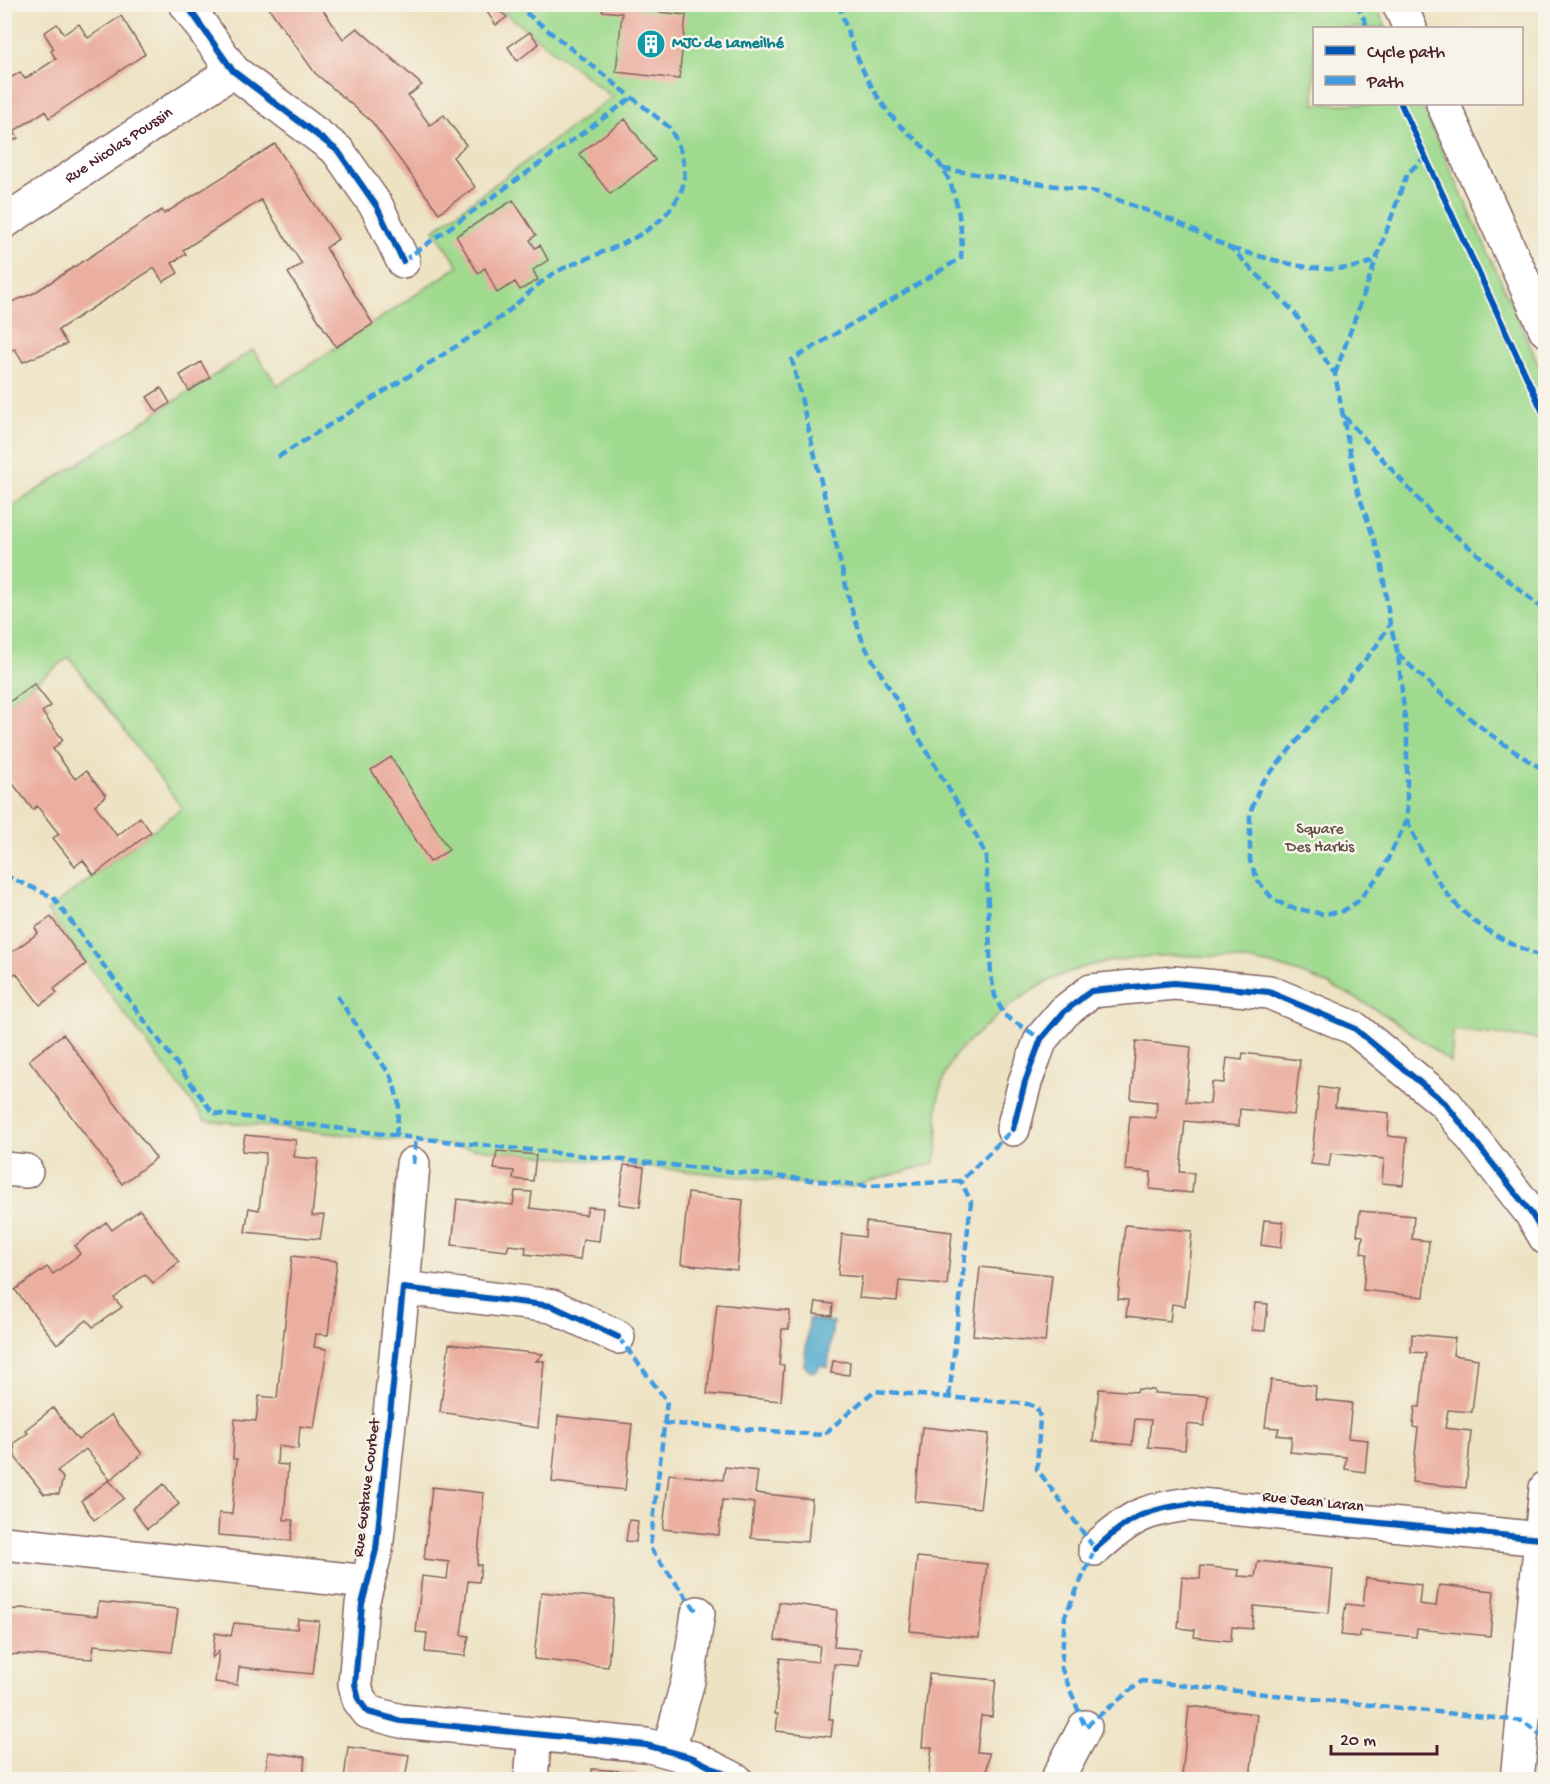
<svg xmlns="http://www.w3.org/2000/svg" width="1550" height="1784" font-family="'Gochi Hand',sans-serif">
	<rect width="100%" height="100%" fill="#f7f3e8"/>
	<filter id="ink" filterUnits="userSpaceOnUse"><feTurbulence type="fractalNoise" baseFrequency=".0167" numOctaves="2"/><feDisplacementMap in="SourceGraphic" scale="12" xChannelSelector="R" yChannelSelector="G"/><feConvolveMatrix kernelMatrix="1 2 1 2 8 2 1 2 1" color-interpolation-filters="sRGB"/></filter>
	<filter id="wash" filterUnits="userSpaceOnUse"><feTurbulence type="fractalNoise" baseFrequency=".008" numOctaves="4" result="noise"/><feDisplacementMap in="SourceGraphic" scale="24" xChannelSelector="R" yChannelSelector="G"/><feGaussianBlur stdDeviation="1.35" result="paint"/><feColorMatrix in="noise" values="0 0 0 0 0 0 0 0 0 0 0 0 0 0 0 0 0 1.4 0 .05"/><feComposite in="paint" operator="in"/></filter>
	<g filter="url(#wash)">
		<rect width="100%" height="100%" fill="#ede2c2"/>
		<!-- green -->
		<path fill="#9fda8e" stroke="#747c5c" stroke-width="1.5" d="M 495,5 L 1376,5 L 1386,28 L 1314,28 L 1314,104 L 1421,104 L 1545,379 L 1545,1040 L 1453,1030 L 1451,1063 C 1402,1024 1352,990 1291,970 C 1226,950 1109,948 1047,982 C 1024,994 1004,1009 985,1027 C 975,1036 961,1046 953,1058 C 943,1076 938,1093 937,1114 C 937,1132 941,1145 934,1163 L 847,1188 L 205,1120 L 47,911 L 182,808 L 69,657 L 5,706 L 5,511 L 253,350 L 278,386 L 459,266 L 434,230 L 612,97 Z"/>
		<!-- water -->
		<path fill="#4faacd" stroke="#4c647c" stroke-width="1.5" d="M 809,1319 L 833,1322 L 828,1367 L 820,1365 L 817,1371 L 811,1372 L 804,1365 Z"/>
		<g id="blocks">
			<!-- building -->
			<path fill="#ebafa0" d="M 266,4 L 319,4 L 343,39 L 357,28 L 422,85 L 408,96 L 430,125 L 444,115 L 466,145 L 453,157 L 475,187 L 439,213 L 372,122 L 315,73 Z
				M 603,4 L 640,4 L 640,10 L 686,15 L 679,79 L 616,72 L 622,13 L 602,11 Z
				M 494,7 L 507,17 L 496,25 L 487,12 Z
				M 121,16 L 145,54 L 49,118 L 45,111 L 14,131 L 18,138 L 4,147 L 4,82 L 20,72 L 25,79 L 56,59 L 51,51 L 54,49 L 44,33 L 57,24 L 64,34 L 79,24 L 88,38 Z
				M 530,32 L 539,44 L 517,61 L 508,47 Z
				M 625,119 L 655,160 L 610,194 L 579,154 Z
				M 275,144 L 338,239 L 326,248 L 373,324 L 336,347 L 288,273 L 302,264 L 261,200 L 183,250 L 186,254 L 172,263 L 178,273 L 163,282 L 154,268 L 58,330 L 67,344 L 23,362 L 15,349 L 4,352 L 4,305 L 34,293 L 162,210 L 164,214 Z
				M 513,200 L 536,235 L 530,240 L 535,248 L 540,245 L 548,260 L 533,270 L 538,280 L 520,290 L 515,282 L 497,293 L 485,268 L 478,273 L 456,236 Z
				M 201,362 L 210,378 L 189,391 L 180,375 Z
				M 161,388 L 170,403 L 157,412 L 147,397 Z
				M 34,684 L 51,706 L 42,712 L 63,740 L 53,749 L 75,779 L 86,771 L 106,796 L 95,805 L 117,836 L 140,817 L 151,832 L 94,875 L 83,860 L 75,866 L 53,838 L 59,834 L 37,806 L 33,810 L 4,772 L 4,706 Z
				M 391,757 L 449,850 L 430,862 L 371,770 Z
				M 51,917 L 86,964 L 54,989 L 57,993 L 40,1005 L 16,973 L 4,981 L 4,958 L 38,933 L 35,928 Z
				M 63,1034 L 156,1158 L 122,1184 L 29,1060 Z
				M 1136,1041 L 1191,1047 L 1186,1102 L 1210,1104 L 1212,1082 L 1224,1083 L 1227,1058 L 1242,1060 L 1243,1053 L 1300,1060 L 1294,1115 L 1240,1109 L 1239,1126 L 1185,1121 L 1180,1172 L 1194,1173 L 1192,1193 L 1150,1189 L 1151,1172 L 1125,1170 L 1130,1116 L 1156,1118 L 1157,1102 L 1131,1099 Z
				M 1319,1087 L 1337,1090 L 1335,1107 L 1389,1113 L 1388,1136 L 1407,1138 L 1403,1185 L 1382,1183 L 1384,1159 L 1331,1153 L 1329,1166 L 1311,1164 Z
				M 245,1135 L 296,1140 L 294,1157 L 318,1159 L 312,1216 L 324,1215 L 320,1239 L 245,1232 L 249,1208 L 259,1210 L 266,1153 L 242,1151 Z
				M 497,1151 L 536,1155 L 533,1181 L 513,1179 L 514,1171 L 494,1169 Z
				M 624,1165 L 644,1167 L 640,1207 L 619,1204 Z
				M 515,1191 L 532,1192 L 530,1208 L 586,1215 L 588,1207 L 603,1208 L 599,1241 L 583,1239 L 580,1260 L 525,1254 L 526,1247 L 509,1245 L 507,1251 L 452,1245 L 457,1199 L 513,1205 Z
				M 688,1193 L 743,1200 L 737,1270 L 681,1264 Z
				M 140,1210 L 179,1262 L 153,1283 L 145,1274 L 114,1298 L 122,1307 L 93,1327 L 87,1320 L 57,1344 L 15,1290 L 47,1267 L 53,1274 L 80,1254 L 75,1246 L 106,1222 L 112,1230 Z
				M 1360,1211 L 1414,1216 L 1412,1239 L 1429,1241 L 1424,1297 L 1363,1290 L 1367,1254 L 1361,1253 L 1363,1236 L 1357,1235 Z
				M 1264,1220 L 1283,1222 L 1281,1248 L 1261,1245 Z
				M 866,1222 L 952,1232 L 947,1285 L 899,1281 L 897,1301 L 859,1298 L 862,1277 L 838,1275 L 842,1234 L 865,1237 Z
				M 1125,1225 L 1192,1231 L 1185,1306 L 1172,1304 L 1170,1321 L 1126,1316 L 1128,1300 L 1118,1299 Z
				M 292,1256 L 337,1261 L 328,1335 L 316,1334 L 314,1347 L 327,1349 L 314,1428 L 300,1426 L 298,1449 L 278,1446 L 277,1464 L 288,1465 L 284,1520 L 293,1520 L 291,1541 L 218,1535 L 219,1513 L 232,1514 L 237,1459 L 233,1459 L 235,1419 L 256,1421 L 259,1396 L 277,1398 Z
				M 980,1267 L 1052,1275 L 1045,1342 L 973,1335 Z
				M 816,1302 L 833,1304 L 832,1316 L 814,1314 Z
				M 1255,1303 L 1268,1304 L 1265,1331 L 1252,1330 Z
				M 717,1304 L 790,1311 L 789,1329 L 782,1329 L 779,1365 L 784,1365 L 781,1401 L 707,1394 Z
				M 1412,1334 L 1455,1338 L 1453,1355 L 1478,1359 L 1472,1412 L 1448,1410 L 1445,1428 L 1471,1431 L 1466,1488 L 1412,1482 L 1418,1428 L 1413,1427 L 1415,1407 L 1420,1407 L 1426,1353 L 1411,1352 Z
				M 449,1344 L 543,1354 L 536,1361 L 544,1361 L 538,1428 L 440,1412 Z
				M 833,1361 L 850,1362 L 849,1375 L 831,1373 Z
				M 1271,1380 L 1316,1386 L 1315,1399 L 1352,1403 L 1348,1438 L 1368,1440 L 1365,1472 L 1345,1469 L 1346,1457 L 1290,1452 L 1292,1437 L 1277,1435 L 1279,1428 L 1265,1427 Z
				M 1099,1389 L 1137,1392 L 1138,1389 L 1154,1390 L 1154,1393 L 1208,1396 L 1204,1426 L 1187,1424 L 1185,1450 L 1148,1447 L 1151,1420 L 1135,1419 L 1132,1445 L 1093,1441 Z
				M 53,1408 L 78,1440 L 111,1415 L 142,1454 L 110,1480 L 86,1449 L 57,1471 L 63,1478 L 59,1494 L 44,1494 L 15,1457 L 14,1443 L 28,1433 L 25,1430 Z
				M 558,1416 L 632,1424 L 625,1490 L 552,1482 Z
				M 922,1427 L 989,1434 L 980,1508 L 915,1501 Z
				M 725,1467 L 758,1471 L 755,1493 L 812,1499 L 808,1542 L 751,1538 L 754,1503 L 738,1501 L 722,1500 L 719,1535 L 663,1529 L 669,1474 L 723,1480 Z
				M 109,1480 L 124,1498 L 94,1520 L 81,1501 Z
				M 164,1484 L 179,1504 L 147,1529 L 132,1509 Z
				M 432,1487 L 484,1493 L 477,1565 L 481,1565 L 479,1582 L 468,1581 L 461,1635 L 469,1636 L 465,1656 L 425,1652 L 427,1633 L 416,1632 L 422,1576 L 447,1579 L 449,1562 L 424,1559 Z
				M 629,1520 L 638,1521 L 636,1542 L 626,1541 Z
				M 917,1557 L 987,1564 L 979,1638 L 910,1631 Z
				M 1258,1561 L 1333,1569 L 1329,1613 L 1254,1606 L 1252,1629 L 1232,1627 L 1231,1641 L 1194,1637 L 1195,1630 L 1178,1628 L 1182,1577 L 1200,1579 L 1201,1566 L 1239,1570 L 1238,1576 L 1255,1577 Z
				M 1366,1578 L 1421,1585 L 1419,1604 L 1436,1606 L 1439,1585 L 1494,1591 L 1490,1636 L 1417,1629 L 1416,1637 L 1360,1631 L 1360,1637 L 1341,1635 L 1346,1604 L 1363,1606 Z
				M 541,1592 L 614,1599 L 608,1667 L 534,1659 Z
				M 99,1602 L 178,1609 L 172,1652 L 94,1645 L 92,1659 L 17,1654 L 5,1656 L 5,1611 L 21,1608 L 97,1616 Z
				M 779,1602 L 837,1610 L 834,1647 L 861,1649 L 859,1666 L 834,1664 L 829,1719 L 833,1719 L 831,1737 L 776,1731 L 778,1714 L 775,1714 L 780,1658 L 818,1662 L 820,1646 L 775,1640 Z
				M 298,1619 L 319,1621 L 313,1674 L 239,1667 L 237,1685 L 215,1682 L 219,1651 L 212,1658 L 215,1633 L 231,1636 L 234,1623 L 297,1629 Z
				M 929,1674 L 996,1680 L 992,1717 L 981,1716 L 977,1752 L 989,1753 L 986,1779 L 928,1779 L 932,1747 L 922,1747 Z
				M 1189,1706 L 1257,1714 L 1250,1779 L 1182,1777 Z
				M 348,1747 L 409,1755 L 405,1779 L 344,1779 Z
				M 268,1752 L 305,1757 L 303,1779 L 265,1779 Z
				M 592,1769 L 637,1772 L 636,1779 L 591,1779 Z"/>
		</g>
	</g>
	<g filter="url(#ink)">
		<use href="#blocks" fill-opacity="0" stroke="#836360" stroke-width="1.5"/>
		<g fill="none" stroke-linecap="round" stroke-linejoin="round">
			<!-- minor casing -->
			<g stroke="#836360" stroke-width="36">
				<g id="minor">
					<path d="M 186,4 L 233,71 L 338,151 L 377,207 L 403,261"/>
					<path d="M 1399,4 L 1410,28"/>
					<path d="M 1443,104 L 1546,330"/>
					<path id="s1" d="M 4,222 L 233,71"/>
					<path d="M 1013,1129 L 1025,1082 L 1041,1039 L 1064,1012 L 1091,991 L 1174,983 L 1269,992 L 1354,1028 L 1445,1103 L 1531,1213 L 1546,1238"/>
					<path d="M 4,1169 L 26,1171"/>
					<path d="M 403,1288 L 413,1164"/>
					<path d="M 618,1337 L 552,1306 L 403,1288 L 376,1550 L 362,1604 L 355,1684 L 359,1700 L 368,1712 L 401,1721 L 646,1745 L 693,1758 L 736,1780"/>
					<path d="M 4,1543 L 368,1582"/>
					<path d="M 1095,1549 C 1130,1517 1143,1510 1189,1504 L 1541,1539"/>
					<path d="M 669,1749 L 688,1681 L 698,1613"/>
					<path d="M 531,1780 L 535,1734"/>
					<path d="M 1057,1780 L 1085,1727"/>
					<path d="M 1517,1780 L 1546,1488"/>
				</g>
			</g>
			<!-- minor -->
			<use href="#minor" stroke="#fff" stroke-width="33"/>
			<!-- quiet -->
			<path stroke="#409be1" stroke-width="4.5" stroke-dasharray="9 4.5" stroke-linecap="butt" d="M 839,4 C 850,42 863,77 886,109 C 901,131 928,146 943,169 C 957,192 964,231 961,258 L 792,360 L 851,607 L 864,645 L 976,835 L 986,856 L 991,976 L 995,996 L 1004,1015 L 1041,1039
				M 1357,4 L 1368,28
				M 943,169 L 1096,192 L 1170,219 L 1232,249 L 1294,312 L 1335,374 L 1357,489 L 1381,560 L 1390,624 L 1398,654 L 1407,738 L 1407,820 L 1381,873 L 1357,902 L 1341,912 L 1323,914 L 1288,907 L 1272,898 L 1258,881 L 1250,861 L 1250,813 L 1261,784 L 1375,648 L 1390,624
				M 1232,249 C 1278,260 1330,281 1376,260 L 1407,174 L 1425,157
				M 403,261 L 633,97
				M 1335,374 L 1376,260
				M 1344,416 L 1436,519 L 1546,612
				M 278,457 C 351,411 426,367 498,319 C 518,305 536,283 558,271 C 599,250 660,240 681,191 C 690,170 680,145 669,127 L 515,4
				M 1398,654 C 1444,698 1490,739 1546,771
				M 1407,820 C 1442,899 1463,927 1546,958
				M 4,875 L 53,897 L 213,1113 L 416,1138 L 868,1186 L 961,1181 L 1013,1129
				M 337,996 L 392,1078 L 399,1104 L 396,1136
				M 413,1164 L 416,1138
				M 618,1337 L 667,1401 L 650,1548 L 698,1613
				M 949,1397 L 971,1202 L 961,1181
				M 664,1423 L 823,1435 L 874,1391 L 1028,1404 L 1037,1408 L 1040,1417 L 1037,1469 L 1095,1549 L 1065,1616 L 1061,1667 L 1085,1727 L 1142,1681 L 1523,1721 L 1546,1739"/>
			<!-- cycleway casing -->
			<g stroke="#f7f3e8" stroke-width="10">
				<path id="cycleway" d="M 186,4 L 233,71 L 338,151 L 377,207 L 403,261
					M 1401,104 L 1546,419
					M 1013,1129 L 1025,1082 L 1041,1039 L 1064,1012 L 1091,991 L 1174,983 L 1269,992 L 1354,1028 L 1445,1103 L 1531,1213 L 1546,1238
					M 618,1337 L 552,1306 L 403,1288 L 376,1550 L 362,1604 L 355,1684 L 359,1700 L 368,1712 L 401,1721 L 646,1745 L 693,1758 L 736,1780
					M 1095,1549 C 1130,1517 1143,1510 1189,1504 L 1541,1539"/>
			</g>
			<!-- cycleway -->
			<use href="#cycleway" stroke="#0057b8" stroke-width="6"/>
		</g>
	</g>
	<!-- icons -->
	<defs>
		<g id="building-disc" transform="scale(1.5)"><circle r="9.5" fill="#0f9aa8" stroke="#f7f3e8"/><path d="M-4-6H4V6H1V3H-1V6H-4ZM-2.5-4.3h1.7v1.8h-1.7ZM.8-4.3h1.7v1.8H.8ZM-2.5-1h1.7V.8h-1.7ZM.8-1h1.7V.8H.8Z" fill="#fff"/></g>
	</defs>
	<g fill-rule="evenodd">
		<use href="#building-disc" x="651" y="44"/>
	</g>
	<g text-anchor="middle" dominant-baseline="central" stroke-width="5" stroke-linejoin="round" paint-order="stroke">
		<!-- culture labels -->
		<g font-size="16" font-weight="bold" fill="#0d838f" stroke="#f7f3e8" text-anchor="start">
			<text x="672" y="44">MJC de Lameilhé</text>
		</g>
		<!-- street labels -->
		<g font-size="16" fill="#4a1f2b" stroke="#f7f3e8">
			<text stroke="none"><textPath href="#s1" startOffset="138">Rue Nicolas Poussin</textPath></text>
			<text transform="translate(368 1488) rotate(-83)">Rue Gustave Courbet</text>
			<text transform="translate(1313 1503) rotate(6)">Rue Jean Laran</text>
		</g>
		<!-- park labels -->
		<g font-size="16" fill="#5f4e44" stroke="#f7f3e8">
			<text x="1320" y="830">Square<tspan x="1320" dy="18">Des Harkis</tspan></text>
		</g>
	</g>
	<!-- margin -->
	<rect width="1550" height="1784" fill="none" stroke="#f7f3e8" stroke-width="24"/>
	<!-- legend -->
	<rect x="1313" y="27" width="210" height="78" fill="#f7f3e8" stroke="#b29e9c" stroke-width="1.5"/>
	<rect x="1325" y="46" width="30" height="9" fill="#0057b8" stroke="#b29e9c" stroke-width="1.5"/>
	<text x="1367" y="57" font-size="18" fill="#4a1f2b">Cycle path</text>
	<rect x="1325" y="76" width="30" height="9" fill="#409be1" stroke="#b29e9c" stroke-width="1.5"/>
	<text x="1367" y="87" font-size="18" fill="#4a1f2b">Path</text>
	<!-- scale -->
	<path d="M1331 1745v9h106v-9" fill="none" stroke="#4a1f2b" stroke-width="3"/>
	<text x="1340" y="1745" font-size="18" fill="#4a1f2b" stroke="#f7f3e8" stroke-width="4.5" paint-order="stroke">20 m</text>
</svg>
